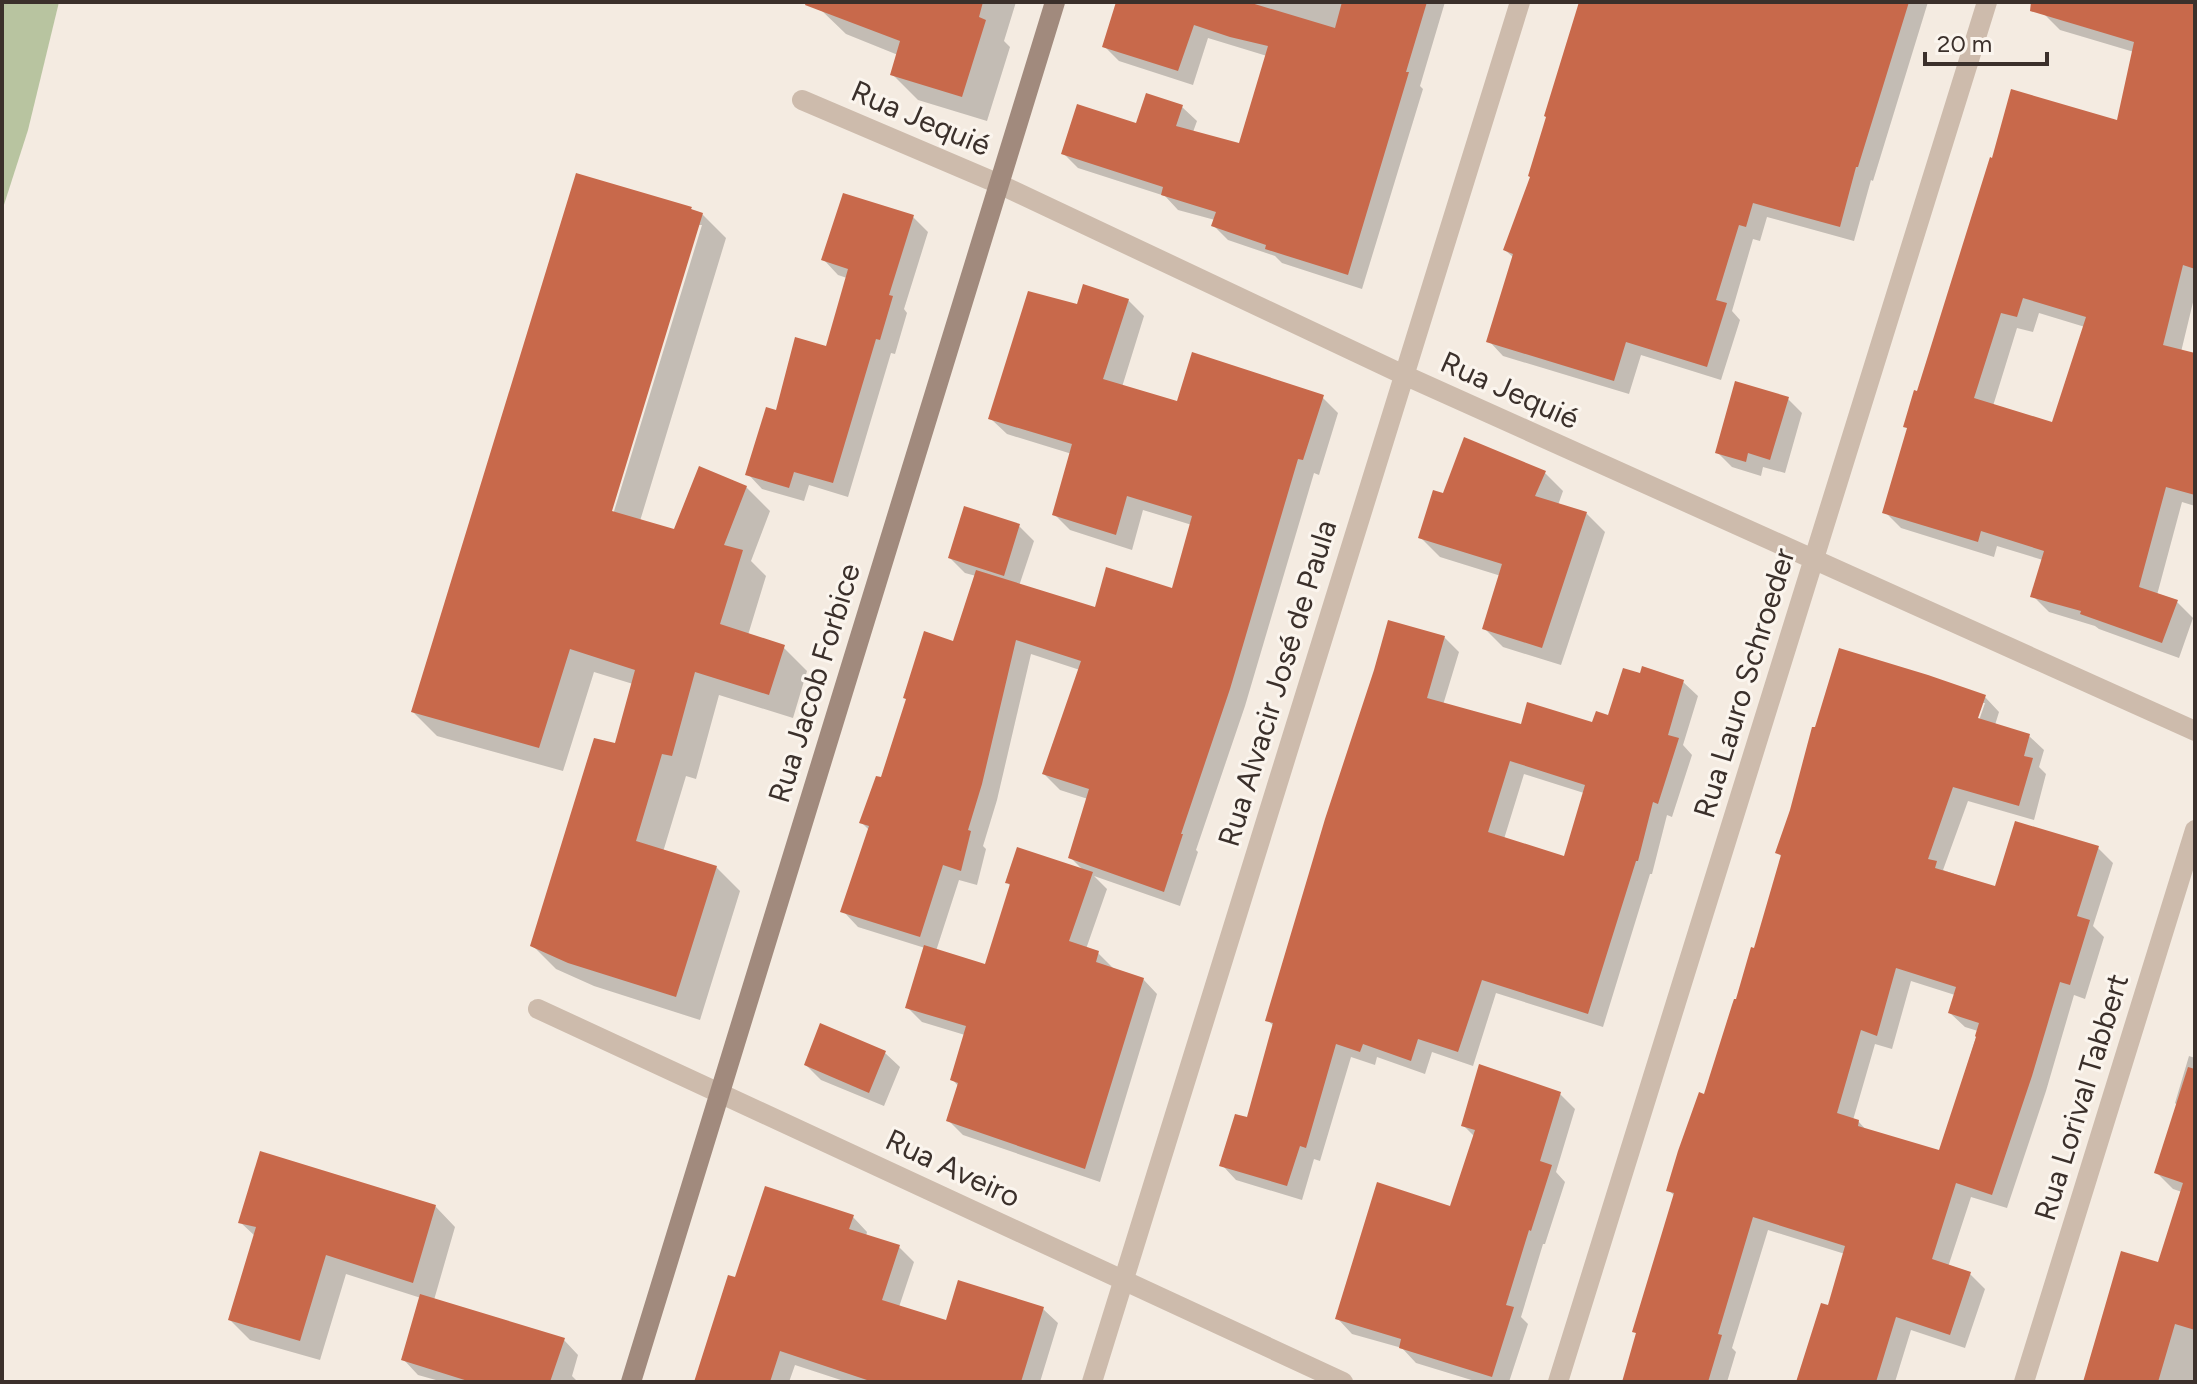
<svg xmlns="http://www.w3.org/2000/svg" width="2197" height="1384" font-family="Figtree,sans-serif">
	<rect width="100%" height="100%" fill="#f4ebe1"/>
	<!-- green -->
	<path fill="#b8c4a0" d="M 2,2 L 59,2 L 28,130 L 2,211 Z"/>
	<!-- shadow -->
	<path fill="#0003" fill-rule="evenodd" d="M 823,2 L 1016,2 L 1004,41 L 1010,47 L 987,121 L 918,100 L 892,74 L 898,55 L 846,34 L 820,9 Z
		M 1131,2 L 1445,2 L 1420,86 L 1423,89 L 1362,289 L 1282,263 L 1275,256 L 1228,240 L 1214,226 L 1215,220 L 1178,210 L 1165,196 L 1078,168 L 1063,153 L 1137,126 L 1182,107 L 1197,121 L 1193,132 L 1241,145 L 1267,56 L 1208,38 L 1193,85 L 1119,61 L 1104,46 Z
		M 1581,2 L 1928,2 L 1873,181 L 1871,180 L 1854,241 L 1767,217 L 1760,241 L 1753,239 L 1732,311 L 1740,320 L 1721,380 L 1641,355 L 1629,394 L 1503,356 L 1489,341 L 1514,258 L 1505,250 L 1532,177 Z
		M 2047,2 L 2195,2 L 2195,294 L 2181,352 L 2195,355 L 2195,506 L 2182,502 L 2157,595 L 2177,602 L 2193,618 L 2179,658 L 2099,629 L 2095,626 L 2049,612 L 2033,596 L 2043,560 L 1997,546 L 1994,557 L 1901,528 L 1885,512 L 1918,394 L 2119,123 L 2134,52 L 2060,30 L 2043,13 ZM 2039,313 L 2085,327 L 2054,424 L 1993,406 L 2017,328 L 2033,332 Z
		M 691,209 L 695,212 L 702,214 L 726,238 L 640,521 L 675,532 L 746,487 L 770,511 L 751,561 L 766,576 L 748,635 L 783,647 L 807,671 L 793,718 L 719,695 L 696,779 L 686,776 L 663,852 L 716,867 L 740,891 L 700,1020 L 594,986 L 556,969 L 532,945 L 616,746 L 633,684 L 594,672 L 563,771 L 437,736 L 413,712 ZM 698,225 L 702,225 L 611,521 L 607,520 Z
		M 913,217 L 928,232 L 904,309 L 907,313 L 895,354 L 891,353 L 848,497 L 809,485 L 804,501 L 762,489 L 748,474 L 778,412 L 827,349 L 847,278 L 838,275 L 824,260 Z
		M 1128,300 L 1144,316 L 1122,387 L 1178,403 L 1322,397 L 1338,413 L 1319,475 L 1314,473 L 1245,706 L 1196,850 L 1198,852 L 1180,906 L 1094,876 L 1107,889 L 1086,949 L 1098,953 L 1113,968 L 1112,970 L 1143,979 L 1157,994 L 1100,1182 L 963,1135 L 948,1120 L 959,1087 L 952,1079 L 965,1035 L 922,1022 L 908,1008 L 925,948 L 858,927 L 843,911 L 869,830 L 861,822 L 955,643 L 976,576 L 965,573 L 950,558 L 1019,526 L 1034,541 L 1019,586 L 1096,609 L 1173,590 L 1192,525 L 1143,510 L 1132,550 L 1070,530 L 1054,514 L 1072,454 L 1007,434 L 991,419 L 1078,307 ZM 1031,654 L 1080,670 L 1044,774 L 1060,790 L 1088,799 L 1071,858 L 1085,872 L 1007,882 L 1011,887 L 986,966 L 936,951 L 959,880 L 977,885 L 986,849 L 983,846 L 997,800 Z
		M 1788,399 L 1802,413 L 1785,473 L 1763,467 L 1761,476 L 1732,467 L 1717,452 Z
		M 1544,472 L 1563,491 L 1558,505 L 1586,513 L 1605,532 L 1561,665 L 1503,647 L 1484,628 L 1501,576 L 1440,557 L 1421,538 L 1444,495 Z
		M 1444,637 L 1459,652 L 1443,705 L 1522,726 L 1593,724 L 1683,682 L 1698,696 L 1683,745 L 1692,755 L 1672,817 L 1667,815 L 1652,874 L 1650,874 L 1603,1027 L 1496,993 L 1473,1066 L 1432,1052 L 1425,1074 L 1377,1057 L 1375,1065 L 1351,1057 L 1320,1161 L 1314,1159 L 1302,1200 L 1236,1180 L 1222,1165 L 1248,1120 L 1274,1027 L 1268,1020 ZM 1524,774 L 1584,793 L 1565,858 L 1504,839 Z
		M 1985,697 L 1999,712 L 1995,725 L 2029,736 L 2044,750 L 2039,767 L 2046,774 L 2034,820 L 1968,801 L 1943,870 L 1996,888 L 2098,848 L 2113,863 L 2093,926 L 2104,937 L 2085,999 L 2074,995 L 2046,1091 L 2007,1208 L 1971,1197 L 1948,1267 L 1970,1274 L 1985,1289 L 1965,1348 L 1911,1330 L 1895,1382 L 1800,1382 L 1829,1307 L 1845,1254 L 1768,1230 L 1732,1348 L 1736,1352 L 1727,1382 L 1624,1382 L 1638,1335 L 1634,1331 L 1675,1196 L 1668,1190 L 1705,1096 L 1756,950 L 1783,858 L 1778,853 ZM 1981,703 L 1985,703 L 1976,729 L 1972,727 ZM 1911,981 L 1955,995 L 1950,1013 L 1965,1027 L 1978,1031 L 1940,1153 L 1868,1132 L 1858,1121 L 1853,1120 L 1875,1044 L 1892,1049 Z
		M 885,1053 L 900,1067 L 884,1106 L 821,1080 L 806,1065 Z
		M 2189,1056 L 2195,1058 L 2195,1382 L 2085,1382 L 2159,1264 L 2182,1192 L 2173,1189 L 2157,1173 L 2178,1106 L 2175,1103 Z
		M 1560,1094 L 1575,1109 L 1556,1172 L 1565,1182 L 1545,1244 L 1543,1244 L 1521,1317 L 1528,1324 L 1509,1382 L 1478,1382 L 1416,1363 L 1402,1348 L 1352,1334 L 1338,1319 L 1451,1208 L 1475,1137 L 1463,1125 Z
		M 435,1206 L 455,1227 L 434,1300 L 564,1340 L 578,1355 L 572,1376 L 578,1382 L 443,1382 L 418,1375 L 404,1360 L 421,1298 L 346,1274 L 320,1360 L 250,1340 L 230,1320 L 255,1236 L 240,1222 Z
		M 853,1217 L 867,1232 L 866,1236 L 899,1247 L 914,1262 L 899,1307 L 947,1323 L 1043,1309 L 1058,1323 L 1040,1382 L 847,1382 L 795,1365 L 789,1382 L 696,1382 L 736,1280 Z"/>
	<!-- building -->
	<path fill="#c8694b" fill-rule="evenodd" d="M 806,2 L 983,2 L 979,17 L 986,20 L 962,97 L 890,75 L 900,41 L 805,5 Z
		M 1116,2 L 1248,2 L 1335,28 L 1342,2 L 1427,2 L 1406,72 L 1409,72 L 1348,275 L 1265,249 L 1266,245 L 1211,226 L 1216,212 L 1161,195 L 1163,187 L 1061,154 L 1077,104 L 1136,123 L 1146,93 L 1183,105 L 1176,126 L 1239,143 L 1268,46 L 1230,37 L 1194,25 L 1178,71 L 1102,47 Z
		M 1579,2 L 1909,2 L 1858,167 L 1856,167 L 1840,227 L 1753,203 L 1746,227 L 1739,225 L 1716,300 L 1727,303 L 1707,367 L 1626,342 L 1614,381 L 1486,342 L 1513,254 L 1503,250 L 1530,177 L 1528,176 L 1546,117 L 1544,116 Z
		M 2031,2 L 2195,2 L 2195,269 L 2183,265 L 2163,345 L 2195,353 L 2195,495 L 2166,487 L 2139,587 L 2178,600 L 2162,643 L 2080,614 L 2081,611 L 2030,597 L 2044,551 L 1981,531 L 1978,542 L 1882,513 L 1907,428 L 1903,427 L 1914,390 L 1917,391 L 1990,157 L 1992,158 L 2011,89 L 2117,120 L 2134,42 L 2030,11 ZM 2023,298 L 2086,317 L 2052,422 L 1974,398 L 2001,313 L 2017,317 Z
		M 576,173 L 692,207 L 691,209 L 703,213 L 612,511 L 674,529 L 699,466 L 747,486 L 724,545 L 743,550 L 720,624 L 785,645 L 769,695 L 695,672 L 672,756 L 662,754 L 636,841 L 717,866 L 676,997 L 568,963 L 530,946 L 594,738 L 615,743 L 635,670 L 570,649 L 539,748 L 411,712 Z
		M 843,193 L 914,215 L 889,295 L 893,296 L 880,340 L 876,339 L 833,483 L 794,472 L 789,488 L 745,475 L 766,407 L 776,410 L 795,337 L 826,346 L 848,269 L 821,260 Z
		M 1083,284 L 1129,299 L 1103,379 L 1177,401 L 1192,352 L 1324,395 L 1303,460 L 1298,459 L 1230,689 L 1181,834 L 1183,834 L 1164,892 L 1068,858 L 1089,789 L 1042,774 L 1081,661 L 1016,640 L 982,784 L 968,830 L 971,831 L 961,871 L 943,865 L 920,937 L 840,912 L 869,826 L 859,823 L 876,776 L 881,777 L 906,699 L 903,698 L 924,631 L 953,641 L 976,570 L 1095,607 L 1106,567 L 1172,588 L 1192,516 L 1127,496 L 1116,535 L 1052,515 L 1072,444 L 988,419 L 1028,291 L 1077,304 Z
		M 1735,381 L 1789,397 L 1770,460 L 1748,453 L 1746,462 L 1715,453 Z
		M 1464,437 L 1546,471 L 1535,496 L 1587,512 L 1542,648 L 1482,629 L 1502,564 L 1418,538 L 1433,490 L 1443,493 Z
		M 964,506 L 1020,524 L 1004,576 L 948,558 Z
		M 1388,620 L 1445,636 L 1427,698 L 1521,724 L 1527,702 L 1592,722 L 1596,711 L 1608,715 L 1623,668 L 1640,673 L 1642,666 L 1684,680 L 1668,735 L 1679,738 L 1658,804 L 1653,802 L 1638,861 L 1636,861 L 1588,1014 L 1482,980 L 1458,1052 L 1418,1039 L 1411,1061 L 1363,1044 L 1360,1052 L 1336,1044 L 1306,1148 L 1300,1146 L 1287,1186 L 1219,1166 L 1235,1114 L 1247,1117 L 1273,1023 L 1265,1021 L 1325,819 L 1374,670 ZM 1510,761 L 1585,785 L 1564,856 L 1488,832 Z
		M 1839,648 L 1928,675 L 1986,695 L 1978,718 L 2030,734 L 2024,756 L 2033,758 L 2019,806 L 1953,787 L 1928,859 L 1937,861 L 1935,868 L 1995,886 L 2015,821 L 2099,846 L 2077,916 L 2090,920 L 2070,985 L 2060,982 L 2032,1076 L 1992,1195 L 1956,1183 L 1932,1259 L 1971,1272 L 1950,1335 L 1896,1317 L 1876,1382 L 1796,1382 L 1821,1303 L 1828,1305 L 1845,1246 L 1753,1217 L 1718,1334 L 1722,1335 L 1708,1382 L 1622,1382 L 1636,1333 L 1632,1332 L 1674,1193 L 1666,1191 L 1678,1151 L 1699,1092 L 1704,1094 L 1732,1005 L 1734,999 L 1736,999 L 1751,947 L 1754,948 L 1781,855 L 1775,853 L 1790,810 L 1812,727 L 1815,727 ZM 1896,968 L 1956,987 L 1948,1013 L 1979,1023 L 1975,1036 L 1976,1037 L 1939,1150 L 1858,1126 L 1859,1120 L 1837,1113 L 1861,1030 L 1877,1036 Z
		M 1017,847 L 1093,872 L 1069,941 L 1099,951 L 1096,962 L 1144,978 L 1085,1169 L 946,1121 L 958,1083 L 950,1080 L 966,1026 L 905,1008 L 924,945 L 985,964 L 1010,884 L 1005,883 Z
		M 820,1023 L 886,1051 L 869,1093 L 804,1065 Z
		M 1479,1064 L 1561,1092 L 1540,1161 L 1552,1165 L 1531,1231 L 1529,1230 L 1506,1305 L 1514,1307 L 1492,1377 L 1399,1348 L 1401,1339 L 1335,1319 L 1377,1182 L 1450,1206 L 1475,1130 L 1461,1126 Z
		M 2188,1067 L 2195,1069 L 2195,1330 L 2175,1324 L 2158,1382 L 2083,1382 L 2121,1251 L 2158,1262 L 2183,1183 L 2154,1173 Z
		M 260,1151 L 436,1205 L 413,1283 L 326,1255 L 300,1341 L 228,1320 L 256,1227 L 238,1223 Z
		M 765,1186 L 854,1215 L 849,1229 L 900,1245 L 882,1300 L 946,1320 L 958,1280 L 1044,1307 L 1021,1382 L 873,1382 L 780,1351 L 770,1382 L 694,1382 L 728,1275 L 735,1277 Z
		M 420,1294 L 565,1338 L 550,1382 L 471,1382 L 401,1360 Z"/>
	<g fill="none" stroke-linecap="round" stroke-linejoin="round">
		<!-- street -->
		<path stroke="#cdbbac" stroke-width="20" d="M 802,100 L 999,184 L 1404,375 L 2195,731
			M 538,1009 L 1343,1382
			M 1092,1382 L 1520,2
			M 1558,1382 L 1987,2
			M 2024,1382 L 2195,830"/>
		<!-- secondary -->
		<path stroke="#a18a7d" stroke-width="20" d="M 631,1382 L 1055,2"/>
	</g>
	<g text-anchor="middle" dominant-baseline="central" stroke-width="6" stroke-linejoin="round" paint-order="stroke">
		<!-- street labels -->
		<g font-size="30" fill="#3b302b" stroke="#fbf5ee">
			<text transform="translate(921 118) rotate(23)">Rua Jequié</text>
			<text transform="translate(1510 390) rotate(24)">Rua Jequié</text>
			<text transform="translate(814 683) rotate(-73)">Rua Jacob Forbice</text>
			<text transform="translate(1277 683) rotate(-73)">Rua Alvacir José de Paula</text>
			<text transform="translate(1744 683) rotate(-73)">Rua Lauro Schroeder</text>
			<text transform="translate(2081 1097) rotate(-73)">Rua Lorival Tabbert</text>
			<text transform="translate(953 1168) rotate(25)">Rua Aveiro</text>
		</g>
	</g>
	<!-- border -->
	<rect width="2197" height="1384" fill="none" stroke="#3b302b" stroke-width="8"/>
	<!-- scale -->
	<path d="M1925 52v12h122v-12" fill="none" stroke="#3b302b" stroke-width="4"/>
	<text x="1937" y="52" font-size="24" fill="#3b302b" stroke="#fbf5ee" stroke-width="6" paint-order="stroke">20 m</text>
</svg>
